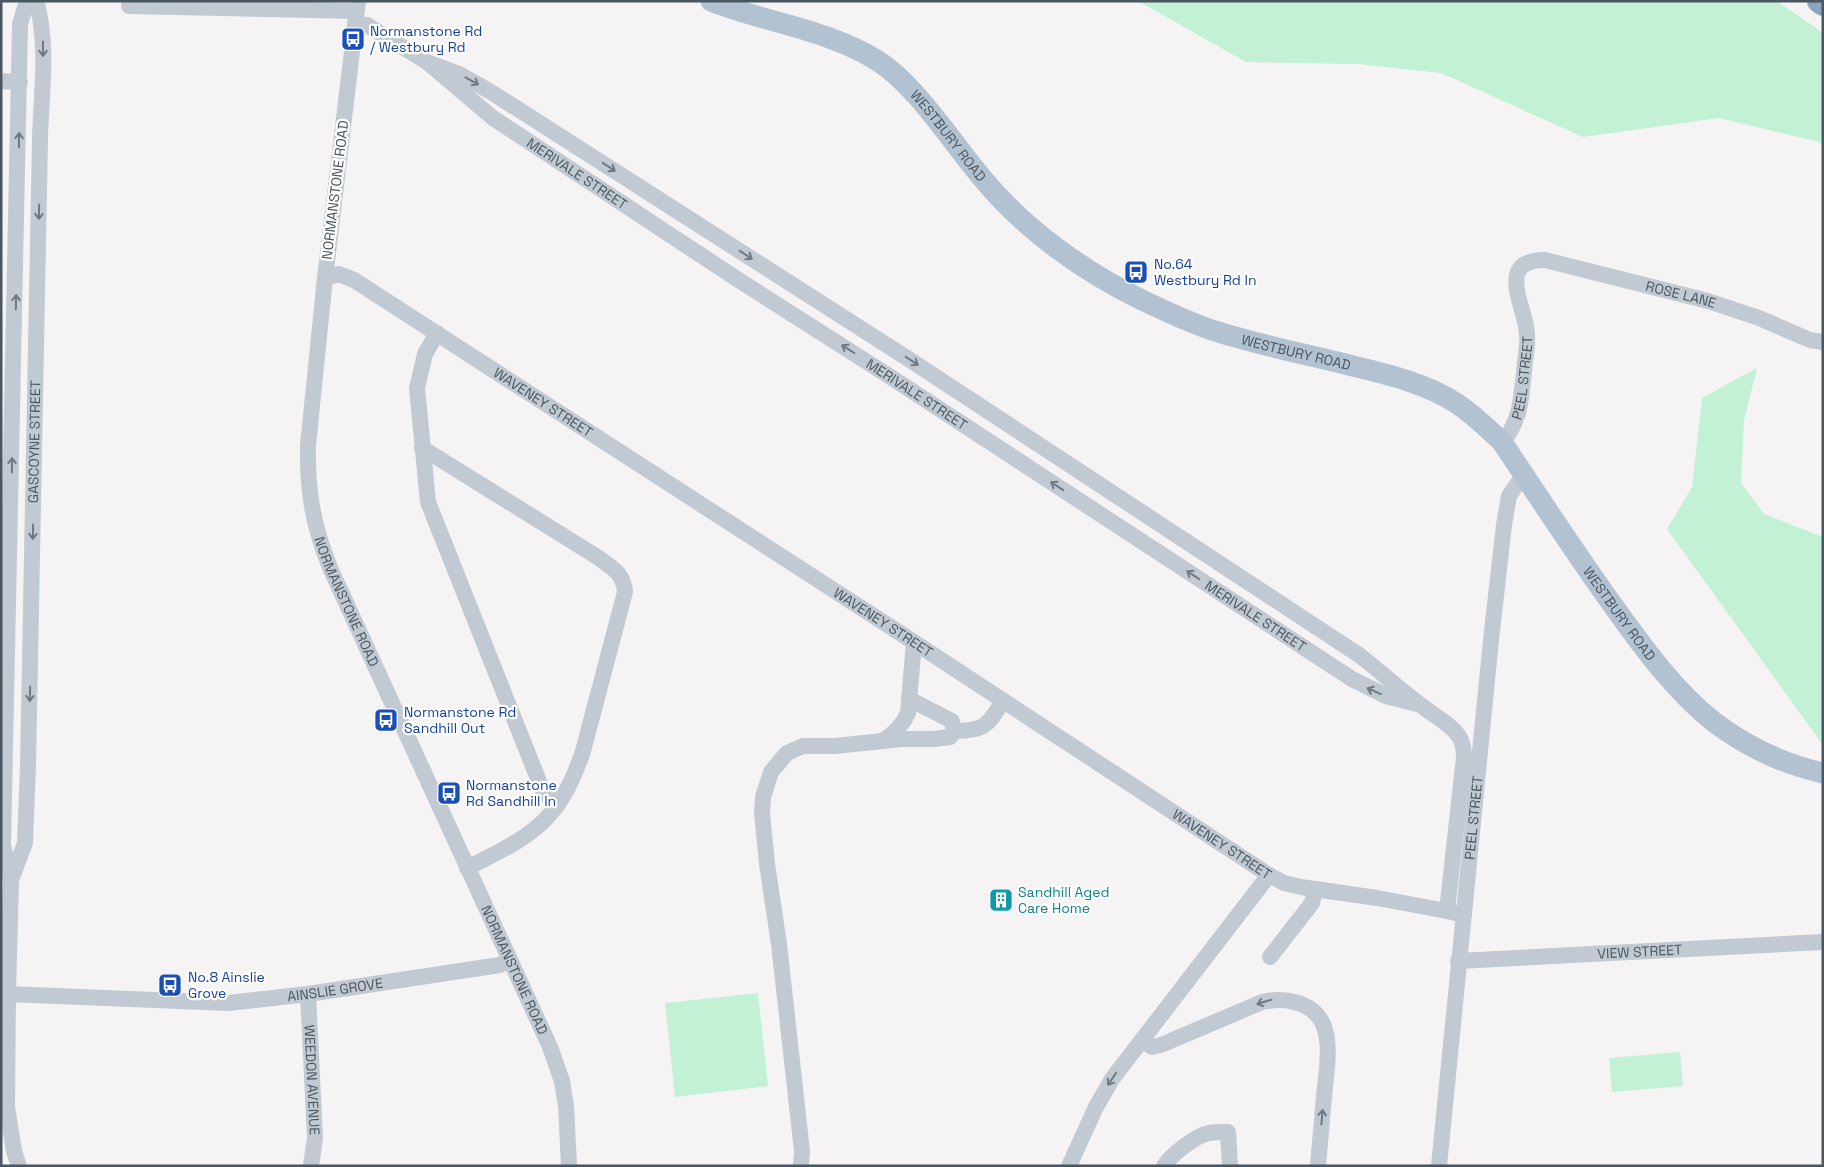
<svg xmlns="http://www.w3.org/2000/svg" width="1824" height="1167" font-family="'Space Grotesk',sans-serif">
	<rect width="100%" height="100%" fill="#f5f3f3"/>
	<!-- green -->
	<path fill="#c3f1d5" d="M 1138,1 L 1777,1 L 1823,33 L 1823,143 L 1719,118 L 1583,137 L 1441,73 L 1358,64 L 1246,62 Z
		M 1757,368 L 1744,420 L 1741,483 L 1764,514 L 1823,537 L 1823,745 L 1667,529 L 1692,487 L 1702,398 Z
		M 758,993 L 768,1086 L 675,1097 L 665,1003 Z
		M 1680,1052 L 1683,1086 L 1612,1092 L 1609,1058 Z"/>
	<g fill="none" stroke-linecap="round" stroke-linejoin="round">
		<!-- minor -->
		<g stroke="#c1cad2" stroke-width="16">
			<path id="s1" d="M 358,1 L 325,278 L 308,445 C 307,491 313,527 331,570 L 550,1047 L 562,1081 L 566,1106 L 569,1166"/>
			<path d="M 129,6 L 356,11"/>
			<path id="s2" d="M 355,24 L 367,25 L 427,62 L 493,118 L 737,279 L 886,374 L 1352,679 L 1386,696 L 1417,704"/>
			<path d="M 427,62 L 459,74 L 491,92 L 907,358 L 1359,655 C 1380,671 1400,690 1422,706 C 1434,716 1452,724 1460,738 C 1463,744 1464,751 1464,757 L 1447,911"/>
			<path d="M 1,81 L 20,82"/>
			<path id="s3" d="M 325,278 L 339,274 L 354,280 L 900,633 L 1269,875 L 1284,883 L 1301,887 L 1377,898 L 1447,911 L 1464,915"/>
			<path d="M 437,333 L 425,354 L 417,388 L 428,502 L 542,789 L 557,806"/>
			<path id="s4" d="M 1502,442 C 1522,422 1522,389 1525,362 C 1526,354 1528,344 1527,335 C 1527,317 1513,293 1517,275 C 1520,262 1534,260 1545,260 L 1708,301 L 1759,318 L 1810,340 L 1823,342"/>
			<path d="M 422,448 L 599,558 C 613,569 623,572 625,592 L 583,751 C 559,823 531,836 467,868"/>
			<path d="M 954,731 C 985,731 987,726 1003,701"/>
			<path d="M 883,741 C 894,733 902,726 908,713 L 914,642"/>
			<path id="s5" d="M 11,880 L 25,843 L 28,765 L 40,138 C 41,95 49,43 36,1"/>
			<path d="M 1270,957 L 1312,903 L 1315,890"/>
			<path id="s6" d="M 1458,961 L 1823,942"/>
			<path id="s7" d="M 8,994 L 228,1003 L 308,994 L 500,965 L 509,960"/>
			<path id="s8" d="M 308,994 L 315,1138 L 311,1166"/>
			<path d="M 1142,1040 L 1152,1047 L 1161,1045 L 1262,1002 C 1284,997 1312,1001 1323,1024 C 1332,1045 1326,1074 1324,1096 C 1322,1120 1320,1143 1318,1166"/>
			<path d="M 19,1166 L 14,1151 L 7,1107 L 8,994 L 11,880 L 3,845 L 20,24 L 27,1"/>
			<path d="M 801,1166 L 802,1151 L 779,944 L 767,864 L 762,813 L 763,797 L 771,772 L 787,753 L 803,746 L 835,746 L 902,739 L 934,739 L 950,737 L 954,731 L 952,721 L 909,699"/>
			<path d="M 1069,1166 L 1096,1107 L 1112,1079 L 1269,875"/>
			<path d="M 1164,1166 C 1172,1154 1195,1136 1209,1133 C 1215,1132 1222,1132 1228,1132 L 1230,1166"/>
			<path id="s9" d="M 1439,1166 L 1491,640 L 1504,525 L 1509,496 L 1517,484 L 1525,477"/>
		</g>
		<!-- major -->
		<path stroke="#b3c2d1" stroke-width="21" id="s10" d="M 711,1 C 766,23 827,29 878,61 C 916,85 953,144 983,179 C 1025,230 1083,271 1142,300 C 1165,311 1190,323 1215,331 C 1256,344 1299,353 1341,363 C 1380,373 1422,381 1456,403 C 1473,414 1487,428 1502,442 C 1540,499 1577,556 1617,611 C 1645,650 1676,692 1714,722 C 1747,747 1783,764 1823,773"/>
		<!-- highway -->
		<path stroke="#8ba5c1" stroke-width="24" d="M 1819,1 L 1823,4"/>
	</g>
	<!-- one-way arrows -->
	<defs><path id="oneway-shaft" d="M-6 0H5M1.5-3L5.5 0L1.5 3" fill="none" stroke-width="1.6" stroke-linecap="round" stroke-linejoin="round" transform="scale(1.25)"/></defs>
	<g stroke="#6e7983">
		<use href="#oneway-shaft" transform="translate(43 49) rotate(90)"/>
		<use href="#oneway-shaft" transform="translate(472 81) rotate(29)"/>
		<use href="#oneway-shaft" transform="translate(19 140) rotate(-89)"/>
		<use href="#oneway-shaft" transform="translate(609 167) rotate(33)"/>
		<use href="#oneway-shaft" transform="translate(39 212) rotate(91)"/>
		<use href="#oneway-shaft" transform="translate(746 255) rotate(33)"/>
		<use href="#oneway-shaft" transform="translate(16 302) rotate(-89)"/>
		<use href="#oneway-shaft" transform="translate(848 349) rotate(-148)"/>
		<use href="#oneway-shaft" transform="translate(912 361) rotate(33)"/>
		<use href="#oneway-shaft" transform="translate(12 465) rotate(-89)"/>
		<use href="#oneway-shaft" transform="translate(1057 486) rotate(-147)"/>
		<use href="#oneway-shaft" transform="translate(33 532) rotate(91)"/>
		<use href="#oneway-shaft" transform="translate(1193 575) rotate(-147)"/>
		<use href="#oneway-shaft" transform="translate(1374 691) rotate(-156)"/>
		<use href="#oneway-shaft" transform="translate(30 694) rotate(91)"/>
		<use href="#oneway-shaft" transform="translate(1264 1002) rotate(163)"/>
		<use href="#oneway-shaft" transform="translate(1112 1079) rotate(124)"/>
		<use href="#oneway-shaft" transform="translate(1322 1117) rotate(-85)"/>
	</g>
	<!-- icons -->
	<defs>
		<g id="bus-square" transform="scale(1.25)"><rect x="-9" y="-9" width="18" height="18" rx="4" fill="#1a4fb4" stroke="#fff"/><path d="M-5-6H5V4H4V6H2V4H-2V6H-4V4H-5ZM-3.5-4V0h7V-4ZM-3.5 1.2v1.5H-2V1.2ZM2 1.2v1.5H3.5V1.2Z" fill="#fff"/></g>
		<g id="building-square" transform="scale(1.25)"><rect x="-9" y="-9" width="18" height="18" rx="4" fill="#0f9aa8" stroke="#fff"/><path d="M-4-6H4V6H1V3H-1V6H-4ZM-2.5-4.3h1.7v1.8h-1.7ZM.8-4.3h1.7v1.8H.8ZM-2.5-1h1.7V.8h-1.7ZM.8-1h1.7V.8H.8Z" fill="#fff"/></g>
	</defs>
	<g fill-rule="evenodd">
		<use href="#bus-square" x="353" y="39"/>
		<use href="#bus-square" x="1136" y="272"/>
		<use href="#bus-square" x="386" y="720"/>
		<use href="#bus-square" x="449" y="793"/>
		<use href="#building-square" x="1001" y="900"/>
		<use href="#bus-square" x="170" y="985"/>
	</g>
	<g text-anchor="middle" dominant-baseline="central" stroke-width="4.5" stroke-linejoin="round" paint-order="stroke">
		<!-- transit labels -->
		<g font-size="14" fill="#164399" stroke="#fff" text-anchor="start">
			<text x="370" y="31">Normanstone Rd<tspan x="370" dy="16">/ Westbury Rd</tspan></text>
			<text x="1154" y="264">No.64<tspan x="1154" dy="16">Westbury Rd In</tspan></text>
			<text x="404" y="712">Normanstone Rd<tspan x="404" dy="16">Sandhill Out</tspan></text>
			<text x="466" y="785">Normanstone<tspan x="466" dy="16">Rd Sandhill In</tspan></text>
			<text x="188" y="977">No.8 Ainslie<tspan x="188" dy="16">Grove</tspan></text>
		</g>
		<!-- street labels -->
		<g font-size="14" fill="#4a5661" stroke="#fff">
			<text stroke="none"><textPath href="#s10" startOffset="281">WESTBURY ROAD</textPath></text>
			<text stroke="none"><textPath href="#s2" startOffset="270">MERIVALE STREET</textPath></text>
			<text transform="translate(335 190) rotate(-83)">NORMANSTONE ROAD</text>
			<text stroke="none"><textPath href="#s4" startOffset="348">ROSE LANE</textPath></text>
			<text stroke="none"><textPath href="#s10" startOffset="701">WESTBURY ROAD</textPath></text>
			<text stroke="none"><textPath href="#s4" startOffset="69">PEEL STREET</textPath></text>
			<text stroke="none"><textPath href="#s2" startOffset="675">MERIVALE STREET</textPath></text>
			<text stroke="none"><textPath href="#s3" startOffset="256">WAVENEY STREET</textPath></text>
			<text stroke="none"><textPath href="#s5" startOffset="441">GASCOYNE STREET</textPath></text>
			<text stroke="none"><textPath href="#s1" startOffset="610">NORMANSTONE ROAD</textPath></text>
			<text stroke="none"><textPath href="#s10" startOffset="1138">WESTBURY ROAD</textPath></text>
			<text stroke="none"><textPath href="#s2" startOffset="1080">MERIVALE STREET</textPath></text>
			<text stroke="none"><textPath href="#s3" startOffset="661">WAVENEY STREET</textPath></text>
			<text stroke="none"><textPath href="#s9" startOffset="350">PEEL STREET</textPath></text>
			<text stroke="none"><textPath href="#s3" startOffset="1066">WAVENEY STREET</textPath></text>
			<text stroke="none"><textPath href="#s6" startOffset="182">VIEW STREET</textPath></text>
			<text stroke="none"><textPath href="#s1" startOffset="1015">NORMANSTONE ROAD</textPath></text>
			<text stroke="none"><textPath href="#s7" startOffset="328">AINSLIE GROVE</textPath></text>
			<text stroke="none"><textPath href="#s8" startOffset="86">WEEDON AVENUE</textPath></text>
		</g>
		<!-- culture labels -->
		<g font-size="14" fill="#0d838f" stroke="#fff" text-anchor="start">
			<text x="1018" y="892">Sandhill Aged<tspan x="1018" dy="16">Care Home</tspan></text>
		</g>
	</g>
	<!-- border -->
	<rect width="1824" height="1167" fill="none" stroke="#4a5661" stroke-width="5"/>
</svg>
